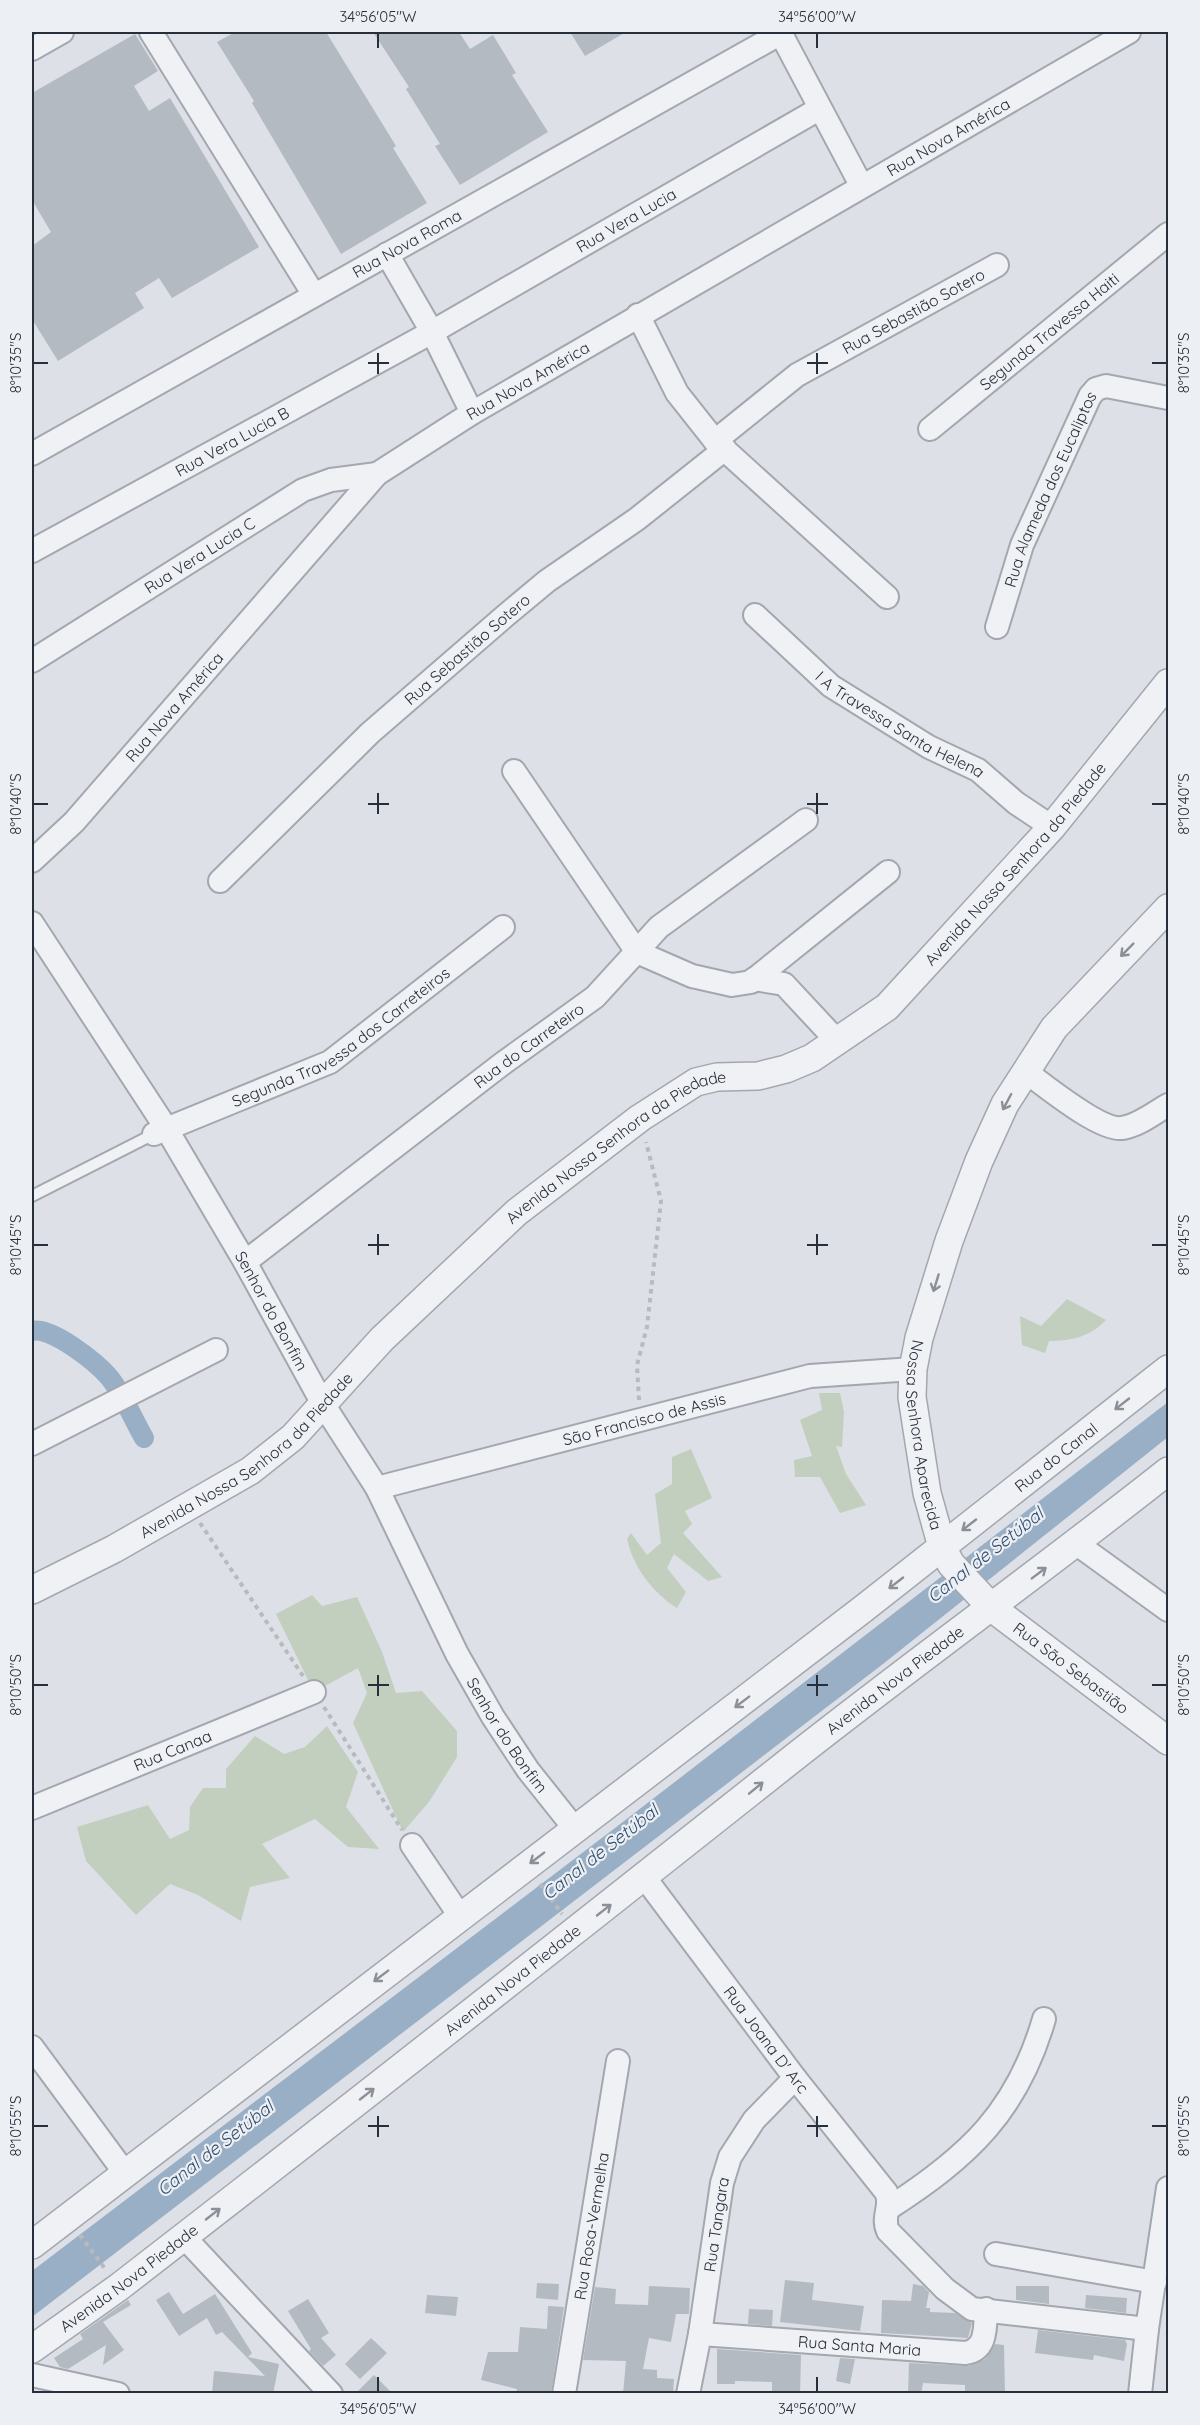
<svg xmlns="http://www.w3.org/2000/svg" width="1200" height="2425" font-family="Quicksand,sans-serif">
	<rect width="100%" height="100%" fill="#dde0e6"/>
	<!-- green -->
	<path fill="#c3cfbe" d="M 1067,1299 L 1106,1320 C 1090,1337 1071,1341 1049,1341 L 1045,1353 L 1022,1345 L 1020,1316 L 1041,1326 Z
		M 819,1393 L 840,1393 L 844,1412 L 842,1447 L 836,1446 L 846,1474 L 866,1505 L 840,1513 L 820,1477 L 795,1477 L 794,1460 L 812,1456 L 800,1420 L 822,1410 Z
		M 691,1449 L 712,1498 L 685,1511 L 692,1524 L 683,1533 L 722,1577 L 708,1581 L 674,1554 L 667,1568 L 686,1592 L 677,1608 C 653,1593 633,1567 627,1539 L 631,1533 L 647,1555 L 661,1543 L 655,1494 L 672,1484 L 672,1457 Z
		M 312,1595 L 322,1606 L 357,1597 L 382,1652 L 396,1693 L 422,1691 L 457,1731 L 457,1757 L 429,1802 L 403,1832 L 353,1723 L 367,1693 L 358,1668 L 314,1692 L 276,1614 Z
		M 327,1726 L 358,1772 L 346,1807 L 379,1849 L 348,1847 L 315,1819 L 262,1844 L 290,1878 L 250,1887 L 241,1921 L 198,1895 L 170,1884 L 136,1915 L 86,1861 L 77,1827 L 148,1805 L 170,1839 L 189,1830 L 190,1807 L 203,1788 L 226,1788 L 226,1769 L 255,1736 L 284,1754 L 305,1747 Z"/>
	<!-- water -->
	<path fill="#99afc5" d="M 1168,1402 L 1168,1437 L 883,1664 L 32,2317 L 32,2271 L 615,1828 Z"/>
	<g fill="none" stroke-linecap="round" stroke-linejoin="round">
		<!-- canal -->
		<path stroke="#99afc5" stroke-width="20" d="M 32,1331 C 51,1326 96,1362 109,1377 C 123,1394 133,1419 144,1438"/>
	</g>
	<!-- building -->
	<path fill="#b4bac2" d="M 235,32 L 326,32 L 396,146 L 393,148 L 427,203 L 341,254 L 252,103 L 254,101 L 217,42 Z
		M 373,32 L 459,32 L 470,49 L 493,35 L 516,73 L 512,75 L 548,132 L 460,185 L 435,146 L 440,144 L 406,89 L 409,87 Z
		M 570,32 L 626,32 L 585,56 Z
		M 135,34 L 158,71 L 134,86 L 149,111 L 170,98 L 259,247 L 172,298 L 159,278 L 135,293 L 144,308 L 58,361 L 32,319 L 32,246 L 51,232 L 32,200 L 32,93 Z
		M 785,2280 L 814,2283 L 812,2300 L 864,2306 L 860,2331 L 780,2322 Z
		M 537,2283 L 559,2284 L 558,2300 L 536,2298 Z
		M 913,2284 L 923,2286 L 929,2292 L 926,2308 L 930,2308 L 930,2312 L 955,2313 L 972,2323 L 968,2338 L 881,2333 L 882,2300 L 911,2301 Z
		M 649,2286 L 690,2288 L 689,2314 L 676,2314 L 671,2342 L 649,2338 L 643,2369 L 657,2370 L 657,2378 L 674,2379 L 673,2394 L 623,2394 L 626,2361 L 583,2360 L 595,2287 L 616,2289 L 615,2304 L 648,2305 Z
		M 1016,2286 L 1049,2286 L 1049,2304 L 1016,2300 Z
		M 169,2292 L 183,2314 L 215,2294 L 252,2353 L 248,2357 L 279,2364 L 273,2394 L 212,2394 L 214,2371 L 265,2376 L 222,2332 L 216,2335 L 207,2318 L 179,2336 L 156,2300 Z
		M 427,2295 L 458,2297 L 456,2316 L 425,2313 Z
		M 1086,2295 L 1127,2298 L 1126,2313 L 1085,2308 Z
		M 308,2299 L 329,2333 L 321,2338 L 336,2355 L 323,2366 L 309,2351 L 311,2349 L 288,2311 Z
		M 128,2300 L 131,2305 L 103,2322 L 124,2350 L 103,2365 L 106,2345 L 68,2369 L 60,2367 L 54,2358 L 83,2339 L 80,2334 Z
		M 548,2306 L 564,2307 L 551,2394 L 516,2394 L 517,2389 L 481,2380 L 488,2352 L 518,2352 L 520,2327 L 547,2329 Z
		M 749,2309 L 773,2310 L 772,2326 L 748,2324 Z
		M 1038,2330 L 1125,2340 L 1127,2344 L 1124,2361 L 1094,2355 L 1093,2360 L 1035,2353 Z
		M 371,2338 L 387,2353 L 360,2379 L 345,2364 Z
		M 995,2344 L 1004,2345 L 1005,2394 L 965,2394 L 965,2385 L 923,2383 L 921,2394 L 908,2394 L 909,2363 L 969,2366 L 985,2359 Z
		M 717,2349 L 801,2355 L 800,2394 L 772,2394 L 772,2382 L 735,2381 L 735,2384 L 717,2384 Z
		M 840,2358 L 855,2359 L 850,2384 L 836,2381 Z
		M 374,2375 L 393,2394 L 355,2394 Z"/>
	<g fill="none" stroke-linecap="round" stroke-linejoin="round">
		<!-- service casing -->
		<g stroke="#a3a7af" stroke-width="14">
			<path id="service" d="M 32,1196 L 152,1135"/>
		</g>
		<!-- minor casing -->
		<g stroke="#a3a7af" stroke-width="26">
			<g id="minor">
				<path d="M 151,32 L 314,295"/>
				<path d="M 780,32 L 861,185"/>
				<path d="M 32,49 L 62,32"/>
				<path d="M 387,254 L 432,332 L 472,413"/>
				<path d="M 638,315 L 677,393 L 715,441 L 887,597"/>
				<path id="s1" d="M 930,429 L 1168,234"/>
				<path id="s2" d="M 715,441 L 797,375 L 997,265"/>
				<path id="s3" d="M 32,454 L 783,32"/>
				<path id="s4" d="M 32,551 L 432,332 L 819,109"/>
				<path id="s5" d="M 755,615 L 831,686 L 929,747 L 978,770 L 1016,803 L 1052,827"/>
				<path id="s6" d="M 997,627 L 1022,545 L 1090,396 L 1096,389 L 1106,386 L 1168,398"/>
				<path id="s7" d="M 32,661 L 303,490 L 331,480 L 377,474"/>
				<path d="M 514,771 L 637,952 L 692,976 L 732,985 L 751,982 L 888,872"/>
				<path id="s8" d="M 32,861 L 74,822 L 377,474 L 472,413 L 1129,32"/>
				<path id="s9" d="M 220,881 L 370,733 L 505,616 L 547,581 L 637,519 L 725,449"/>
				<path id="s10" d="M 32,923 L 166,1128 L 245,1262 L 323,1404 L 377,1488 L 457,1654 L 493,1717 L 528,1770 L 575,1829"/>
				<path d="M 754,979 L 784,984 L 838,1042"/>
				<path d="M 1025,1071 C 1044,1085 1100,1131 1122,1128 C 1138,1126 1154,1113 1168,1105"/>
				<path id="s11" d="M 154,1134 L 330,1062 L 503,927"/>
				<path id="s12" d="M 245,1262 L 502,1064 L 595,997 L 659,927 L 806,820"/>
				<path d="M 32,1444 L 216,1350"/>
				<path id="s13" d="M 377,1488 L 810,1376 L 913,1369"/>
				<path d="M 1077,1544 L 1168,1610"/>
				<path id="s14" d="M 32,1808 L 314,1692"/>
				<path d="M 412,1845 L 460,1916"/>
				<path id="s15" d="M 645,1878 L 795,2078 L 886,2192 C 893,2206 881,2216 888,2231 L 945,2289 L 972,2309 L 1147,2329"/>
				<path d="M 32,2047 L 125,2173"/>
				<path d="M 889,2208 C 968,2157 1017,2112 1044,2019"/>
				<path d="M 184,2237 L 331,2394"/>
				<path d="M 996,2254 L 1155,2282"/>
				<path id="s16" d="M 700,2334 L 965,2353 C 987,2350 985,2328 986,2309"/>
				<path d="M 32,2375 L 118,2394"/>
				<path id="s17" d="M 564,2394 L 618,2061"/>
				<path id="s18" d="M 688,2394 L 700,2334 L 722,2183 L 730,2157 L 754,2120 L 795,2078"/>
				<path d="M 1140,2394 L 1147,2329 L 1168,2188"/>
			</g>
		</g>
		<!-- tertiary casing -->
		<g stroke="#a3a7af" stroke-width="30">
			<g id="tertiary">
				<path id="s19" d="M 1168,908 L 1054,1028 L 1005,1104 L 979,1161 L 949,1241 L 919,1338 L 913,1369 L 912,1397 L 927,1493 L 942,1547 L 951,1564 L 992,1608 L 1168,1741"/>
				<path id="s20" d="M 32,1590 L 114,1549 L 250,1471 L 293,1437 L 382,1339 L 517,1212 L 640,1118 L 696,1082 L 717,1077 L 758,1076 L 786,1069 L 812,1058 L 887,1007 L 1052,827 L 1168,683"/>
				<path id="s21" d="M 32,2245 L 863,1609 L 1168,1369"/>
				<path id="s22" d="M 32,2349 L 119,2287 C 343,2114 565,1939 787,1763 C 912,1664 1043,1570 1168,1471"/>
			</g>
		</g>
		<!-- path -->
		<path stroke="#b7bbc0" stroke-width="4" stroke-dasharray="4.5 4.5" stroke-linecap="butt" d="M 639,1400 L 637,1365 L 647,1327 L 661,1201 L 646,1142
			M 200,1523 L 303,1676
			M 324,1707 L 402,1830
			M 540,1884 L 562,1914
			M 80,2235 L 106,2270"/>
		<!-- service -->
		<use href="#service" stroke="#eff1f4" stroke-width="10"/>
		<!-- minor -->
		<use href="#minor" stroke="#eff1f4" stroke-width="22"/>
		<!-- tertiary -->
		<use href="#tertiary" stroke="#eff1f4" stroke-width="27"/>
	</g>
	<!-- one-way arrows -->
	<defs><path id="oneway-shaft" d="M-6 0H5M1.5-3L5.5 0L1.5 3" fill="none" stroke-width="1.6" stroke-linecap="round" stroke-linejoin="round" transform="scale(1.5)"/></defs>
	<g stroke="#8b9098">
		<use href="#oneway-shaft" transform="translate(1127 950) rotate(135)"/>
		<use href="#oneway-shaft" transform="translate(1007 1102) rotate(118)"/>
		<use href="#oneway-shaft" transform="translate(936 1283) rotate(107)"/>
		<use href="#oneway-shaft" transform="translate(1122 1404) rotate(142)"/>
		<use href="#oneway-shaft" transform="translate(969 1525) rotate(142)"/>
		<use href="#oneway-shaft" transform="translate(1039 1573) rotate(-37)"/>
		<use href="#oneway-shaft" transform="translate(896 1583) rotate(142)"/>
		<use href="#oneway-shaft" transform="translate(742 1702) rotate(143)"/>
		<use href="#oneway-shaft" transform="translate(756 1788) rotate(-39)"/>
		<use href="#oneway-shaft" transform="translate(537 1858) rotate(143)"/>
		<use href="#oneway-shaft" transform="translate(604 1910) rotate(-38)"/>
		<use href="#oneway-shaft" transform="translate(381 1976) rotate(143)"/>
		<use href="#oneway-shaft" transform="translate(367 2094) rotate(-38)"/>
		<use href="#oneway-shaft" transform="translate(213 2214) rotate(-38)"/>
	</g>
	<!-- ticks -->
	<path fill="none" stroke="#272f3b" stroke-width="2" d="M 378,33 L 378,48M 817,33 L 817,48M 378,353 L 378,374M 817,353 L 817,374M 33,363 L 48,363M 368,363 L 389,363M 807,363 L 828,363M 1152,363 L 1167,363M 378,793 L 378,814M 817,793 L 817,814M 33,804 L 48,804M 368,804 L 389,804M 807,804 L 828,804M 1152,804 L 1167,804M 378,1234 L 378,1255M 817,1234 L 817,1255M 33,1245 L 48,1245M 368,1245 L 389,1245M 807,1245 L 828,1245M 1152,1245 L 1167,1245M 378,1675 L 378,1696M 817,1675 L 817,1696M 33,1685 L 48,1685M 368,1685 L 389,1685M 807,1685 L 828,1685M 1152,1685 L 1167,1685M 378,2116 L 378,2137M 817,2116 L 817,2137M 33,2126 L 48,2126M 368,2126 L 389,2126M 807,2126 L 828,2126M 1152,2126 L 1167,2126M 378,2377 L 378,2392M 817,2377 L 817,2392"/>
	<g text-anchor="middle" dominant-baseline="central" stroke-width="4.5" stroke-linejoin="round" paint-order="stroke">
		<!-- street labels -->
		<g font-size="16" fill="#272f3b" stroke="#eceff4">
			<text stroke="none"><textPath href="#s8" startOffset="1182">Rua Nova América</textPath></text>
			<text stroke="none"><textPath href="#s4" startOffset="680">Rua Vera Lucia</textPath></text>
			<text stroke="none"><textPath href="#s3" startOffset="430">Rua Nova Roma</textPath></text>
			<text stroke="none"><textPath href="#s2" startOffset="238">Rua Sebastião Sotero</textPath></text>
			<text stroke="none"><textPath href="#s1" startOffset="154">Segunda Travessa Haiti</textPath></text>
			<text stroke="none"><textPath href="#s8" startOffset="696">Rua Nova América</textPath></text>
			<text stroke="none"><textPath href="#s4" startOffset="228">Rua Vera Lucia B</textPath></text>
			<text stroke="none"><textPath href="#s6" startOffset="148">Rua Alameda dos Eucaliptos</textPath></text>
			<text stroke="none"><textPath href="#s7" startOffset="198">Rua Vera Lucia C</textPath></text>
			<text stroke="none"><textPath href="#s9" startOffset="339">Rua Sebastião Sotero</textPath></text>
			<text stroke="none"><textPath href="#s8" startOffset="210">Rua Nova América</textPath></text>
			<text stroke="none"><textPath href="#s5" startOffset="183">I A Travessa Santa Helena</textPath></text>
			<text stroke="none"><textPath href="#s20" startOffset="1245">Avenida Nossa Senhora da Piedade</textPath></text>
			<text stroke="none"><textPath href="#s11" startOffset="212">Segunda Travessa dos Carreteiros</textPath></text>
			<text stroke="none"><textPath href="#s12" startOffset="357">Rua do Carreteiro</textPath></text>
			<text stroke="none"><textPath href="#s20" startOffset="741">Avenida Nossa Senhora da Piedade</textPath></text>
			<text stroke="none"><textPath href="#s10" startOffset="456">Senhor do Bonfim</textPath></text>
			<text stroke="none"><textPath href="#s13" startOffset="276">São Francisco de Assis</textPath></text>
			<text stroke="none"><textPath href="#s19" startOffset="604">Nossa Senhora Aparecida</textPath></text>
			<text stroke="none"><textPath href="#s20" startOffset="255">Avenida Nossa Senhora da Piedade</textPath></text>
			<text stroke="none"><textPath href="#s21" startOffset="1292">Rua do Canal</textPath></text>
			<text stroke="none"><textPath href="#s19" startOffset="897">Rua São Sebastião</textPath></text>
			<text stroke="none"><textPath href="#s22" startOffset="1092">Avenida Nova Piedade</textPath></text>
			<text stroke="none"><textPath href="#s10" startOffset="942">Senhor do Bonfim</textPath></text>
			<text stroke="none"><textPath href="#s14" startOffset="152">Rua Canaa</textPath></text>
			<text stroke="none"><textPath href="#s22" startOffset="606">Avenida Nova Piedade</textPath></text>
			<text stroke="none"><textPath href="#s15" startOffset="202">Rua Joana D' Arc</textPath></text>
			<text stroke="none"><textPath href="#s18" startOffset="172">Rua Tangara</textPath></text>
			<text stroke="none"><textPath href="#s17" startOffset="170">Rua Rosa-Vermelha</textPath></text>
			<text stroke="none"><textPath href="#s22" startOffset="120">Avenida Nova Piedade</textPath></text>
			<text stroke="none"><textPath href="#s16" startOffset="160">Rua Santa Maria</textPath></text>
		</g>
		<!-- water labels -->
		<g font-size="18" font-style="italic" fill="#334e6d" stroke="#eceff4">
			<text transform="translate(985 1555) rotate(-38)">Canal de Setúbal</text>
			<text transform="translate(600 1852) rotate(-38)">Canal de Setúbal</text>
			<text transform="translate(215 2148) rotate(-38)">Canal de Setúbal</text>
		</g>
	</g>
	<!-- border -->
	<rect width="1200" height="2425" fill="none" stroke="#eceff4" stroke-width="66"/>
	<rect x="33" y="33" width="1134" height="2359" fill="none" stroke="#272f3b" stroke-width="2"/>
	<g font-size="15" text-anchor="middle" fill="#272f3b">
		<text x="378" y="22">34°56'05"W</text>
		<text x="817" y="22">34°56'00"W</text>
		<text transform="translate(16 363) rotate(-90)" y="5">8°10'35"S</text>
		<text transform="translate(1184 363) rotate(-90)" y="5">8°10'35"S</text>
		<text transform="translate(16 804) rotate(-90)" y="5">8°10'40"S</text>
		<text transform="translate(1184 804) rotate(-90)" y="5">8°10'40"S</text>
		<text transform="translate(16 1245) rotate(-90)" y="5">8°10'45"S</text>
		<text transform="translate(1184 1245) rotate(-90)" y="5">8°10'45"S</text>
		<text transform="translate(16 1685) rotate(-90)" y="5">8°10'50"S</text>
		<text transform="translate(1184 1685) rotate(-90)" y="5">8°10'50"S</text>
		<text transform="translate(16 2126) rotate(-90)" y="5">8°10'55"S</text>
		<text transform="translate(1184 2126) rotate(-90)" y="5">8°10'55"S</text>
		<text x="378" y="2414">34°56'05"W</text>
		<text x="817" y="2414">34°56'00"W</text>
	</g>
</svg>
